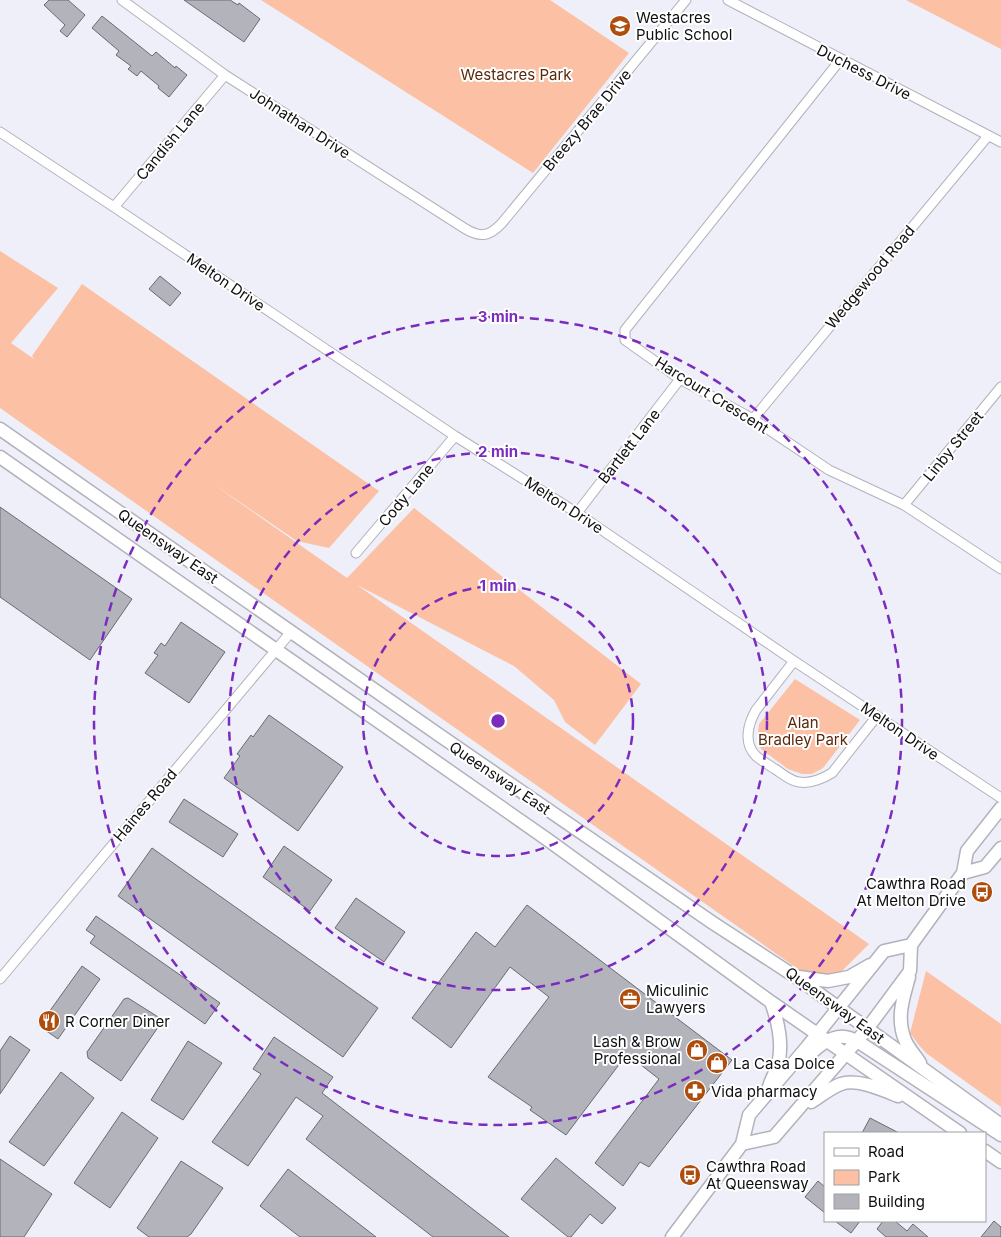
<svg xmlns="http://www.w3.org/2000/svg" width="1001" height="1237" font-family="Inter,sans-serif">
	<rect width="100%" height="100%" fill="#eeeff8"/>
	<!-- green -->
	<path fill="#fcc0a4" d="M 261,0 L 550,0 L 629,53 L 533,173 Z
		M 906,0 L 1001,0 L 1001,49 Z
		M 0,251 L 58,288 L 11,343 L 34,359 L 32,356 L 82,284 L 379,491 L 329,548 L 297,541 L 209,481 L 347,578 L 414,508 L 641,684 L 595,745 L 565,722 L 554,700 L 514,666 L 357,585 L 869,944 L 825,988 L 0,408 Z
		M 795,679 L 860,720 L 823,768 L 812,774 L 802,774 L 788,769 L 761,749 L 758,742 L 758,733 L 759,724 Z
		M 926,971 L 1001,1024 L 1001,1107 L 926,1053 L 918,1044 L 910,1033 Z"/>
	<!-- building -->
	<path fill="#b2b3bb" stroke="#696b72" d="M 49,0 L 68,0 L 85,15 L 67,37 L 60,31 L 65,25 L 44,5 Z
		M 184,0 L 230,0 L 238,5 L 239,3 L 260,19 L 244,42 Z
		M 102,16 L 152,56 L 156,52 L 175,68 L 176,66 L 187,75 L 169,97 L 158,88 L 159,86 L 141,71 L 137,76 L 128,69 L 131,66 L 116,55 L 119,51 L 92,28 Z
		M 160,276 L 181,293 L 170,306 L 149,289 Z
		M 0,507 L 132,599 L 90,660 L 0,597 Z
		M 181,622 L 225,652 L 189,703 L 145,673 L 158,655 L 154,653 L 161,643 L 165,646 Z
		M 269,715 L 343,767 L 298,831 L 224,778 L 240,756 L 237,754 L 251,735 L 253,737 Z
		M 184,799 L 238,834 L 223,857 L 169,822 Z
		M 284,846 L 332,880 L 310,911 L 263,877 Z
		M 152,848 L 378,1008 L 343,1057 L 118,896 Z
		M 356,898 L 405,932 L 384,962 L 335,928 Z
		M 527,905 L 732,1060 L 649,1167 L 640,1162 L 623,1186 L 595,1163 L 659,1079 L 627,1054 L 566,1135 L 530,1110 L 532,1107 L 488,1077 L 549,997 L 510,967 L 451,1048 L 412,1018 L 476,932 L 495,947 Z
		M 96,916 L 220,1003 L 205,1024 L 90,943 L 95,936 L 86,930 Z
		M 82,966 L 100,979 L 58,1039 L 39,1026 Z
		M 128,998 L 163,1020 L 121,1081 L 88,1058 L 87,1052 L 124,999 Z
		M 10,1036 L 30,1050 L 0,1094 L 0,1051 Z
		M 274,1037 L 333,1077 L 322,1093 L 509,1237 L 433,1237 L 306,1139 L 323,1116 L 296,1097 L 248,1166 L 212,1142 L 261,1074 L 253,1069 Z
		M 188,1041 L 222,1063 L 183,1120 L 151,1100 Z
		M 61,1072 L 94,1098 L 44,1166 L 9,1142 Z
		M 122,1112 L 158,1138 L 110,1208 L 74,1183 Z
		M 870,1118 L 899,1133 L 862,1133 Z
		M 556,1158 L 616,1208 L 602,1224 L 590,1214 L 571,1237 L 568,1237 L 521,1199 Z
		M 0,1159 L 52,1194 L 24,1237 L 0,1237 Z
		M 181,1161 L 223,1188 L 191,1234 L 187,1237 L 149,1237 L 137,1228 Z
		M 288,1169 L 376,1237 L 300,1237 L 260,1206 Z
		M 818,1181 L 825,1187 L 825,1213 L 805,1197 Z
		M 835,1221 L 860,1221 L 851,1233 Z
		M 883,1221 L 895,1221 L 907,1231 L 913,1224 L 928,1237 L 886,1237 L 877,1229 Z
		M 994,1221 L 1001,1227 L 1001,1237 L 981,1237 Z"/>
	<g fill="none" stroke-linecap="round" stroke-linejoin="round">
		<!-- street casing -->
		<g stroke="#b1b2bb" stroke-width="11">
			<path id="street" d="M 122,0 L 225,75 L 464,228 C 480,238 489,237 502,223 L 686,0
				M 728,0 L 1001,142
				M 841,59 L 625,330 L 625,340 L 680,379 L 753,419 L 829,470 L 904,505 L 1001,569
				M 0,132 L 114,207 L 455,436 L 577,513 L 794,661 L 1001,798
				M 114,207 L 225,75
				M 753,419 L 988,136
				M 904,505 L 1001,387
				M 577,513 L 680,379
				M 356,553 L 455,436
				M 794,661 L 756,710 C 748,724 743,743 756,756 C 762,761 769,765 775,769 C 783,774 790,781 799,782 C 811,784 822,779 832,773 L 877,716
				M 0,979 L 291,632"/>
		</g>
		<!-- secondary casing -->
		<g stroke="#b1b2bb" stroke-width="15">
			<path id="secondary" d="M 0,429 L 442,737 L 713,923 L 796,977 L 1001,1125
				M 0,457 L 548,840 L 771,1002 L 960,1133
				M 963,873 L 985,867 L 1001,848
				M 799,977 L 828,981 L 849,977 L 870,965
				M 909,977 C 903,999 896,1018 905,1040 C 908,1048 916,1056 920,1063
				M 804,1061 C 813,1050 830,1035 845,1037 C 849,1037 853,1040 857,1041 L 1001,1135
				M 769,1087 C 771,1079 776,1072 778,1065 C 783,1045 778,1021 771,1002
				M 811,1102 C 821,1096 830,1088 841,1084 C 857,1078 883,1090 898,1096
				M 742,1144 L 774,1137 L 867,1029 L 910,971 L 911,945 L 963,873 L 967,851 L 1001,808
				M 985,1151 L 1001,1162
				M 672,1237 L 742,1144 L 749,1115 L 807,1047 L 884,951 L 911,945"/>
		</g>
		<!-- street -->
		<use href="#street" stroke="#fff" stroke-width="9"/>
		<!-- secondary -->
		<use href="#secondary" stroke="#fff" stroke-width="12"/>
	</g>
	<!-- distance rings -->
	<g fill="none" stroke="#7b2cbf" stroke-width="2.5" stroke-dasharray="9 6">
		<circle cx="498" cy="721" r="135"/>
		<circle cx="498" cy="721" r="269"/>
		<circle cx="498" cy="721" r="404"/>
	</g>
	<!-- icons -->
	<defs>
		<g id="school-disc" transform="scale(1.125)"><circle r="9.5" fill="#ae4d0d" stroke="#fff"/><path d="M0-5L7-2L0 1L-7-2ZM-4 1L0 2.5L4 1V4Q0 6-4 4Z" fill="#fff"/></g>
		<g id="bus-disc" transform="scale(1.125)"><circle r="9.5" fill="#ae4d0d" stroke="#fff"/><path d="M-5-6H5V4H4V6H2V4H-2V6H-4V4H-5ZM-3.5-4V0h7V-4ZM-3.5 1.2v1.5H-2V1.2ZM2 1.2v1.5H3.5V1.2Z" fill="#fff"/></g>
		<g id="office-disc" transform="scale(1.125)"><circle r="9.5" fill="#ae4d0d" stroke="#fff"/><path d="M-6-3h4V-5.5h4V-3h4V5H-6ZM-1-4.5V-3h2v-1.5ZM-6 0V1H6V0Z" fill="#fff"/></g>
		<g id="restaurant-disc" transform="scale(1.125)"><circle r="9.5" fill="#ae4d0d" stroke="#fff"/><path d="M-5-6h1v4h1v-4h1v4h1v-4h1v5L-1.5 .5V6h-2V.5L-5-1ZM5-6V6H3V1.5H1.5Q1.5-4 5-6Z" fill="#fff"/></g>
		<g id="shop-disc" transform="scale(1.125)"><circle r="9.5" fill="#ae4d0d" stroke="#fff"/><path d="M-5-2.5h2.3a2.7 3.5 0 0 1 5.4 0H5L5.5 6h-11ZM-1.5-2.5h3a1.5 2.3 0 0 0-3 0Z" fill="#fff"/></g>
		<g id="pharmacy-disc" transform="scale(1.125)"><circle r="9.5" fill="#ae4d0d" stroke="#fff"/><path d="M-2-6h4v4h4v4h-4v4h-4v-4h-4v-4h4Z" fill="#fff"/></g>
	</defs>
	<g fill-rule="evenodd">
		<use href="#school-disc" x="620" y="26"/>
		<use href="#bus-disc" x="982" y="892"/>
		<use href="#office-disc" x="630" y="999"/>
		<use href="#restaurant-disc" x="49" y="1021"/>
		<use href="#shop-disc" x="697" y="1050"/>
		<use href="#shop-disc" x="717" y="1063"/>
		<use href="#pharmacy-disc" x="695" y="1091"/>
		<use href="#bus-disc" x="690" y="1175"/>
	</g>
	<g text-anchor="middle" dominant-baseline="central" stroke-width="4" stroke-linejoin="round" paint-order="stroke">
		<!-- poi labels -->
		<g font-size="15" fill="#0f0f12" stroke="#fff" text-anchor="start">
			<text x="636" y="17">Westacres<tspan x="636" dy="17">Public School</tspan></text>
			<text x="966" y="883" text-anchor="end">Cawthra Road<tspan x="966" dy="17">At Melton Drive</tspan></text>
			<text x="646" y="990">Miculinic<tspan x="646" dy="17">Lawyers</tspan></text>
			<text x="65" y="1021">R Corner Diner</text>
			<text x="681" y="1041" text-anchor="end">Lash &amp; Brow<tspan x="681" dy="17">Professional</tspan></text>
			<text x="733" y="1063">La Casa Dolce</text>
			<text x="711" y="1091">Vida pharmacy</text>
			<text x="706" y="1166">Cawthra Road<tspan x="706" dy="17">At Queensway</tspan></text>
		</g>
		<!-- street labels -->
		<g font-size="15" fill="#0f0f12" stroke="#fff">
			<text transform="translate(864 72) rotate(27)">Duchess Drive</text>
			<text transform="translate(587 120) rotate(-50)">Breezy Brae Drive</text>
			<text transform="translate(300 123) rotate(33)">Johnathan Drive</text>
			<text transform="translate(170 141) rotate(-50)">Candish Lane</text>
			<text transform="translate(870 277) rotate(-50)">Wedgewood Road</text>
			<text transform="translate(226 282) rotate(34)">Melton Drive</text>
			<text transform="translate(712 395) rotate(32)">Harcourt Crescent</text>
			<text transform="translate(629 446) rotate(-52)">Bartlett Lane</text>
			<text transform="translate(953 446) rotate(-51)">Linby Street</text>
			<text transform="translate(406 495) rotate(-50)">Cody Lane</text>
			<text transform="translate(564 505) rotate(33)">Melton Drive</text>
			<text transform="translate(168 546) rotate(35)">Queensway East</text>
			<text transform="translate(900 731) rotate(34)">Melton Drive</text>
			<text transform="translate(500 778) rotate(34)">Queensway East</text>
			<text transform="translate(145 805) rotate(-50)">Haines Road</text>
			<text transform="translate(835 1005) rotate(36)">Queensway East</text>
		</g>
		<!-- park labels -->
		<g font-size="15" fill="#5a280b" stroke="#fff">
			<text x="516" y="74">Westacres Park</text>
			<text x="803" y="722">Alan<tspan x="803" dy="17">Bradley Park</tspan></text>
		</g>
	</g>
	<circle cx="498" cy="721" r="8" fill="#7b2cbf" stroke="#fff" stroke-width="2.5"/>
	<g font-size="15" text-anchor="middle" font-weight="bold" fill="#7b2cbf" stroke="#fff" stroke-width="4" stroke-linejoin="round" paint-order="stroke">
		<text x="498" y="322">3 min</text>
		<text x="498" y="457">2 min</text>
		<text x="498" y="591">1 min</text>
	</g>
	<!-- legend -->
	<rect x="824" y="1132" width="162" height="90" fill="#ffffff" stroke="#9f9fa0"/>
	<rect x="834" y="1148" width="25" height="8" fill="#ffffff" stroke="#9f9fa0"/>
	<text x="868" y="1157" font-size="15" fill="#0f0f12">Road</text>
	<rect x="834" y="1170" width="25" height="15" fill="#fcc0a4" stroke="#9f9fa0"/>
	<text x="868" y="1182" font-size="15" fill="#0f0f12">Park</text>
	<rect x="834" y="1194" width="25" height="15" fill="#b2b3bb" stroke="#9f9fa0"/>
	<text x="868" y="1207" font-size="15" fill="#0f0f12">Building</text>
</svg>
